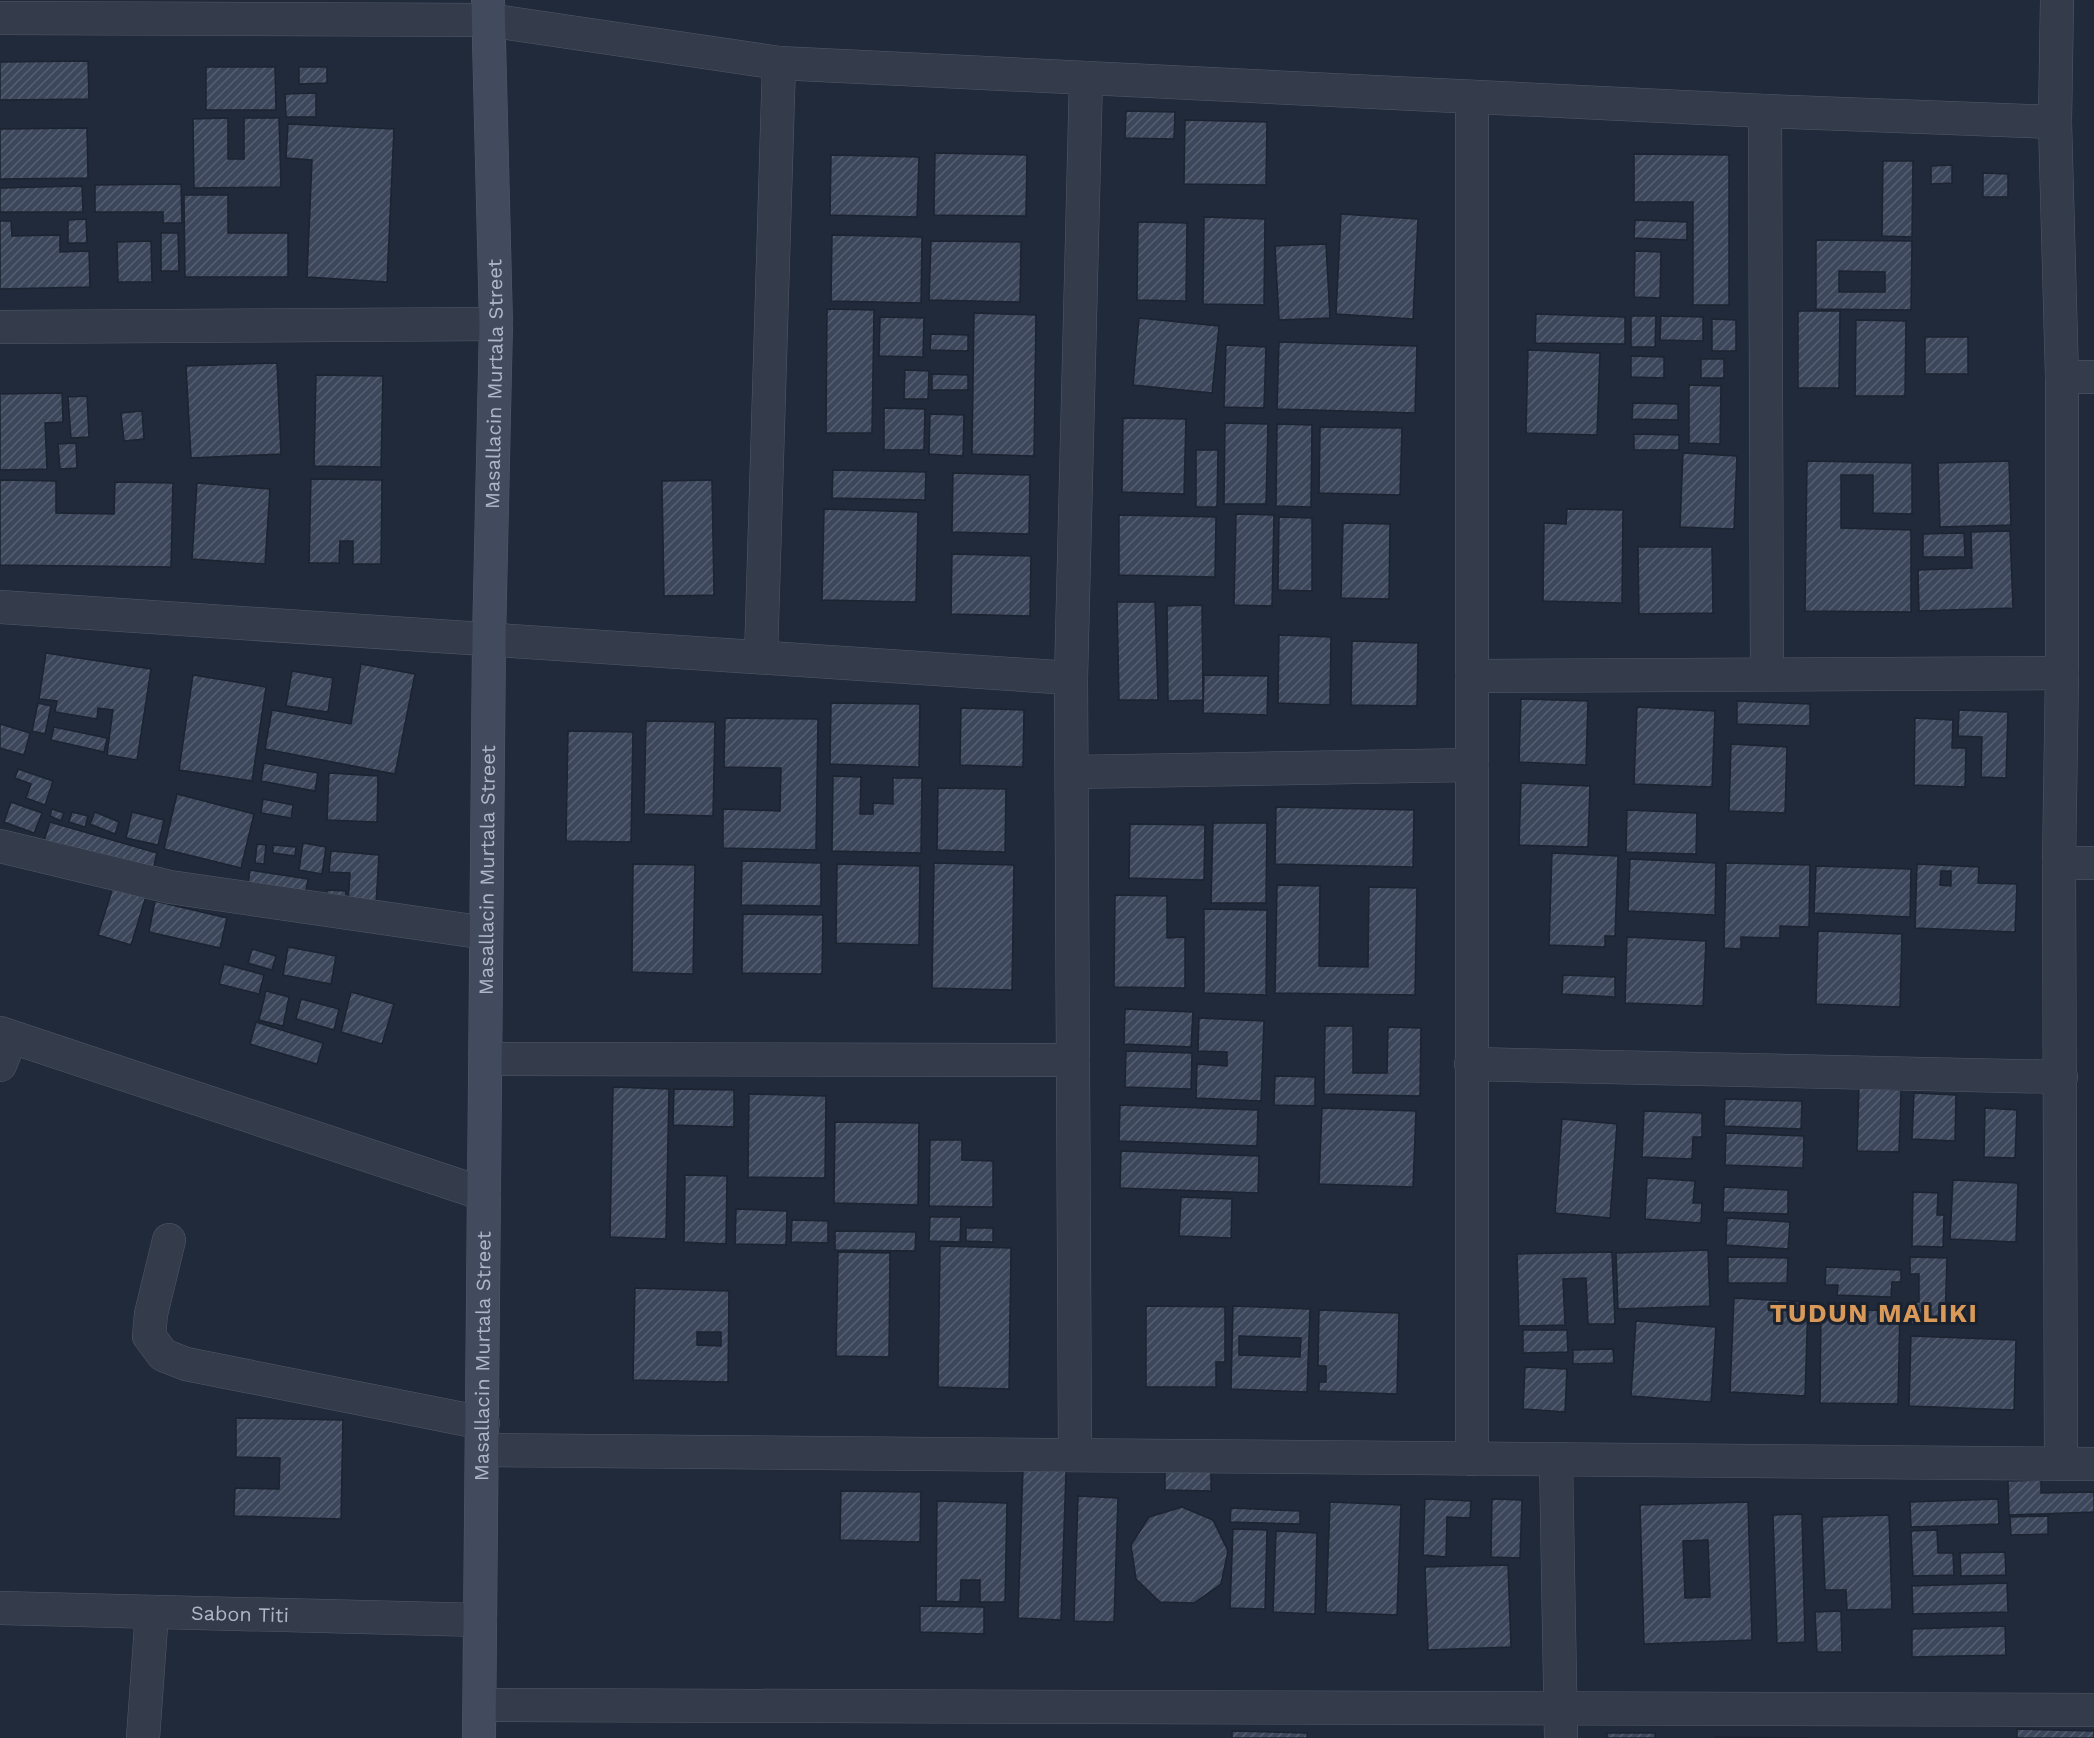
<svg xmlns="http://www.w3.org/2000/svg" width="2094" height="1738" font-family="'Work Sans',sans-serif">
	<defs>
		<pattern id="building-hatch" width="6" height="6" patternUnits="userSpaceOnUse" patternTransform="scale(1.5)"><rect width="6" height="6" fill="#3c475b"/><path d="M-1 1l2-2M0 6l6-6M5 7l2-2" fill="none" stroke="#565f71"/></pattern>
	</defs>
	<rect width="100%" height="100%" fill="#202a3a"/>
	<!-- building -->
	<path fill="url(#building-hatch)" stroke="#1c2331" stroke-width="1.5" fill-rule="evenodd" d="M 88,61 L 89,99 L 0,100 L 0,62 Z
		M 206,67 L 275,67 L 276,110 L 206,110 Z
		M 299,67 L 327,67 L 327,83 L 299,84 Z
		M 316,93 L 316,117 L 286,117 L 285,94 Z
		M 1126,111 L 1175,112 L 1174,139 L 1125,138 Z
		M 228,118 L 228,159 L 244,159 L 244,118 L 279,118 L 281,187 L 194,188 L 193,119 Z
		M 1185,120 L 1267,122 L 1266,185 L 1184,184 Z
		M 288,124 L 394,129 L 387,282 L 307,277 L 312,160 L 286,158 Z
		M 87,128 L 88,178 L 0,179 L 0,129 Z
		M 935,153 L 1027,155 L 1026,216 L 934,215 Z
		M 1634,154 L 1729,155 L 1729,305 L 1693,305 L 1693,202 L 1634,202 Z
		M 831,155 L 919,157 L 917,217 L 830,215 Z
		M 1883,161 L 1913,161 L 1912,237 L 1882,236 Z
		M 1952,165 L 1952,183 L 1931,184 L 1931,166 Z
		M 1983,173 L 2008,174 L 2008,197 L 1983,197 Z
		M 181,184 L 182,223 L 163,223 L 163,212 L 95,212 L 95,185 Z
		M 82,186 L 83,212 L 0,212 L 0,188 Z
		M 184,195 L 228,195 L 228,233 L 288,233 L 288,277 L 185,277 Z
		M 1341,214 L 1418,219 L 1413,319 L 1336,314 Z
		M 1204,217 L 1265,219 L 1264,305 L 1203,304 Z
		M 86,219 L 87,243 L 68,243 L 68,220 Z
		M 1635,220 L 1687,222 L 1687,240 L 1634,238 Z
		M 0,221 L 11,221 L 12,236 L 60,235 L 60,252 L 89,251 L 90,287 L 0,289 Z
		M 1138,222 L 1187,223 L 1186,301 L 1137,300 Z
		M 161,233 L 178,233 L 179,271 L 161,271 Z
		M 832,235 L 922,237 L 921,303 L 831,301 Z
		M 1816,240 L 1912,241 L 1911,310 L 1816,309 ZM 1839,271 L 1885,272 L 1885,292 L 1839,292 Z
		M 151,241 L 152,282 L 118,282 L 117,242 Z
		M 931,241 L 1021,242 L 1020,302 L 929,300 Z
		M 1326,244 L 1330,318 L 1279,320 L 1275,246 Z
		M 1635,251 L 1661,252 L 1660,298 L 1634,297 Z
		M 827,309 L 874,310 L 872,433 L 826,433 Z
		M 1798,311 L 1840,311 L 1839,388 L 1798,388 Z
		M 974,313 L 1036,315 L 1034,456 L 972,454 Z
		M 1536,314 L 1625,317 L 1625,344 L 1535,343 Z
		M 1631,316 L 1656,316 L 1655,347 L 1631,347 Z
		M 1661,316 L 1703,317 L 1703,341 L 1660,340 Z
		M 880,317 L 924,318 L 923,357 L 879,356 Z
		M 1139,318 L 1219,326 L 1212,393 L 1133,385 Z
		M 1712,319 L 1736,320 L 1736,351 L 1712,351 Z
		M 1856,320 L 1906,321 L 1905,396 L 1855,396 Z
		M 931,334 L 968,335 L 968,351 L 930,350 Z
		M 1925,337 L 1968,337 L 1968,374 L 1925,374 Z
		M 1279,342 L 1417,346 L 1415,413 L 1277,409 Z
		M 1226,345 L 1266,347 L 1264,408 L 1224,407 Z
		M 1528,350 L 1600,353 L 1597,435 L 1526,433 Z
		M 1631,356 L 1664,357 L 1664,378 L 1631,377 Z
		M 1701,359 L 1724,359 L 1724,378 L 1701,378 Z
		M 277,363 L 281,454 L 191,458 L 186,366 Z
		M 905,370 L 929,371 L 928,399 L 904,399 Z
		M 932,374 L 968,375 L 968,390 L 932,390 Z
		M 316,375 L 383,376 L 381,467 L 314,466 Z
		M 1689,385 L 1721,386 L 1720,444 L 1689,443 Z
		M 62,393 L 63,422 L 45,423 L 47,469 L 0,470 L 0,394 Z
		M 87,396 L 89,437 L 71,438 L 68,397 Z
		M 1633,403 L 1678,404 L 1678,420 L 1632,419 Z
		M 884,408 L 925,409 L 924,450 L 884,450 Z
		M 142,411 L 144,439 L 124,441 L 121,413 Z
		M 930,414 L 964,415 L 963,456 L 929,454 Z
		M 1123,418 L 1186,419 L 1184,494 L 1122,492 Z
		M 1225,423 L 1268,424 L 1266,504 L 1224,504 Z
		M 1277,424 L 1312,425 L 1311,507 L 1276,506 Z
		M 1320,427 L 1402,428 L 1400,495 L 1319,493 Z
		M 1634,434 L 1679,435 L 1679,450 L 1634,450 Z
		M 76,443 L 77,468 L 60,469 L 58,444 Z
		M 1196,450 L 1218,450 L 1217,507 L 1196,507 Z
		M 1683,453 L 1737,456 L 1734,529 L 1680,527 Z
		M 1807,461 L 1912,463 L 1912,514 L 1873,513 L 1873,475 L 1841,475 L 1841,528 L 1911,530 L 1911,612 L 1805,611 Z
		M 2009,461 L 2011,525 L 1940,527 L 1938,463 Z
		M 833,470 L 926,472 L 925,500 L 832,498 Z
		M 953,473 L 1030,475 L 1029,534 L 952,532 Z
		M 311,479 L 382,480 L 381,564 L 353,564 L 353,541 L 340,541 L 339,563 L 309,563 Z
		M 0,480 L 56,481 L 56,513 L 114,514 L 115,482 L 173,483 L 171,567 L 0,565 Z
		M 712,480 L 714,595 L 664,596 L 662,481 Z
		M 197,483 L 270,489 L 265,564 L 192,559 Z
		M 824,509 L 918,512 L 916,602 L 822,600 Z
		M 1567,509 L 1623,510 L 1622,603 L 1543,601 L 1544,523 L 1566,524 Z
		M 1236,514 L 1274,515 L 1272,606 L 1234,605 Z
		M 1119,515 L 1216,517 L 1215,577 L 1119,575 Z
		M 1279,517 L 1312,518 L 1312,591 L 1278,590 Z
		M 1343,523 L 1390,524 L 1389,599 L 1341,598 Z
		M 2010,531 L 2013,608 L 1919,611 L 1918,570 L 1972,568 L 1971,532 Z
		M 1964,533 L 1965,557 L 1923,557 L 1923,534 Z
		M 1638,547 L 1712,547 L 1713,613 L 1639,614 Z
		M 952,554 L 1031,556 L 1030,616 L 951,614 Z
		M 1117,602 L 1155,602 L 1158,700 L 1119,700 Z
		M 1202,605 L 1203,700 L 1168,701 L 1167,606 Z
		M 1279,635 L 1331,637 L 1330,705 L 1278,703 Z
		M 1352,641 L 1418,643 L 1417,706 L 1351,705 Z
		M 46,653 L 151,669 L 137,760 L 107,755 L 113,710 L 98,708 L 97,719 L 55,712 L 57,701 L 39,699 Z
		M 361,664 L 415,674 L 395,774 L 265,749 L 272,710 L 351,724 Z
		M 292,671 L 333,678 L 328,712 L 286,706 Z
		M 193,675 L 266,687 L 252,781 L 179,770 Z
		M 1204,675 L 1268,676 L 1267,715 L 1203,713 Z
		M 1521,699 L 1588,701 L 1586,765 L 1519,762 Z
		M 1737,701 L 1810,704 L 1810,726 L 1737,724 Z
		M 38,703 L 51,706 L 45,734 L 32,731 Z
		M 831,703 L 920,704 L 919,767 L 830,764 Z
		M 1637,707 L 1715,711 L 1712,787 L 1634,784 Z
		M 961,708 L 1024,710 L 1023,767 L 960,765 Z
		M 1959,710 L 2008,712 L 2006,778 L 1981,777 L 1982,737 L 1958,736 Z
		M 725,718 L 818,719 L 816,850 L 723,848 L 723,809 L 780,811 L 781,768 L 724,767 Z
		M 1915,718 L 1953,720 L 1952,748 L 1966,748 L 1965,787 L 1914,785 Z
		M 646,721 L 715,722 L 713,816 L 644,814 Z
		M 0,724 L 30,733 L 24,755 L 0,748 Z
		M 54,727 L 107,738 L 104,752 L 51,740 Z
		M 568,731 L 633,732 L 631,842 L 566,841 Z
		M 1731,744 L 1787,747 L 1785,813 L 1729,811 Z
		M 264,763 L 318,773 L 315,791 L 261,781 Z
		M 18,769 L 53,781 L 45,805 L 26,798 L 31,784 L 15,778 Z
		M 329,773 L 378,776 L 377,822 L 327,820 Z
		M 833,776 L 861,777 L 860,814 L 873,814 L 873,803 L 893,804 L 893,778 L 922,778 L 921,853 L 832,851 Z
		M 1521,783 L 1590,786 L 1588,847 L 1519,845 Z
		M 938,788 L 1006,789 L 1005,852 L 937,850 Z
		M 177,794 L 254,814 L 241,868 L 164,849 Z
		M 263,799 L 293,805 L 291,818 L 261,813 Z
		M 11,802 L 42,813 L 34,833 L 4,822 Z
		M 1276,807 L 1414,810 L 1413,867 L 1275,864 Z
		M 52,809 L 64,813 L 61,821 L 50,816 Z
		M 1627,810 L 1697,813 L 1696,854 L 1626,852 Z
		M 72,812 L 88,816 L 85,827 L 69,822 Z
		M 95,812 L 119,822 L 115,834 L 90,824 Z
		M 132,812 L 164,820 L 158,845 L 126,838 Z
		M 50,822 L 157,853 L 152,873 L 44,841 Z
		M 1213,823 L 1267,823 L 1266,903 L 1211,903 Z
		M 1130,824 L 1205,825 L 1204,880 L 1129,878 Z
		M 303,843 L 326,847 L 322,874 L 299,870 Z
		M 257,844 L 266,845 L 264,864 L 255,863 Z
		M 273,845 L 296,847 L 295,856 L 273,853 Z
		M 331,851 L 379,855 L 376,904 L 348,902 L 350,873 L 329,872 Z
		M 1552,853 L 1618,856 L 1615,936 L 1605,936 L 1605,947 L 1549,945 Z
		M 1630,859 L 1716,863 L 1715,915 L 1628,911 Z
		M 742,861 L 821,863 L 821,906 L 741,905 Z
		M 934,863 L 1014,865 L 1012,990 L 932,988 Z
		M 1726,863 L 1810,865 L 1809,927 L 1780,926 L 1780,938 L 1741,937 L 1741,949 L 1724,948 Z
		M 633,864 L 695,865 L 693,974 L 632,972 Z
		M 837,864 L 920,866 L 919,945 L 836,943 Z
		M 1917,864 L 1979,867 L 1978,883 L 2017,884 L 2015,932 L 1915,928 ZM 1941,871 L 1951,871 L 1951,886 L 1940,885 Z
		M 1816,866 L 1911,869 L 1910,917 L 1814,913 Z
		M 250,870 L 308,879 L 304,901 L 247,891 Z
		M 114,884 L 147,893 L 131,945 L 98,935 Z
		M 1277,885 L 1320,886 L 1319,966 L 1368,967 L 1369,887 L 1417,888 L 1415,995 L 1275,993 Z
		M 327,890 L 346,891 L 345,906 L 326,904 Z
		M 1115,895 L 1167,896 L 1167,938 L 1185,937 L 1185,988 L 1114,987 Z
		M 155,901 L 227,918 L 220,948 L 149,932 Z
		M 1204,909 L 1267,910 L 1266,995 L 1204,993 Z
		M 743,914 L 823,915 L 822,974 L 742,973 Z
		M 1818,931 L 1902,934 L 1900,1007 L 1816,1004 Z
		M 1627,937 L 1706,941 L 1703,1006 L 1625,1003 Z
		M 288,947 L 336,956 L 331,984 L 283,975 Z
		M 252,949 L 276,956 L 272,970 L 248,963 Z
		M 224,964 L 264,975 L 259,994 L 219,984 Z
		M 1563,975 L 1615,977 L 1615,997 L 1562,994 Z
		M 266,991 L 289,997 L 283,1026 L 259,1020 Z
		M 351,992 L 394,1004 L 382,1044 L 341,1032 Z
		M 301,999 L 339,1009 L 334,1030 L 296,1019 Z
		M 1125,1009 L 1193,1012 L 1191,1047 L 1124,1044 Z
		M 1199,1018 L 1264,1021 L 1261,1101 L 1196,1098 L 1197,1064 L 1227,1066 L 1227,1052 L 1198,1051 Z
		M 256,1022 L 323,1043 L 317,1064 L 250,1044 Z
		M 1325,1026 L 1353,1026 L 1353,1073 L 1387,1073 L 1388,1027 L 1421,1028 L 1420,1096 L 1324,1094 Z
		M 1126,1051 L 1192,1053 L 1191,1089 L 1125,1087 Z
		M 1275,1076 L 1315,1077 L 1315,1106 L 1274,1105 Z
		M 613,1087 L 669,1089 L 666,1239 L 610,1237 Z
		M 1859,1088 L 1901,1090 L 1899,1152 L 1857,1151 Z
		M 674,1089 L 734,1090 L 734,1127 L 673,1125 Z
		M 1914,1093 L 1956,1095 L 1955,1141 L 1912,1139 Z
		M 749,1094 L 826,1096 L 825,1178 L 748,1177 Z
		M 1725,1099 L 1802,1101 L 1801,1129 L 1724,1126 Z
		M 1120,1105 L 1258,1110 L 1257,1146 L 1119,1141 Z
		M 1322,1108 L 1416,1111 L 1413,1187 L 1319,1184 Z
		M 1985,1108 L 2017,1110 L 2015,1158 L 1984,1157 Z
		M 1644,1111 L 1702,1113 L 1702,1137 L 1693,1137 L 1692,1159 L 1642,1157 Z
		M 1562,1119 L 1617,1124 L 1610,1218 L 1555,1213 Z
		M 835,1122 L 919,1123 L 918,1205 L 834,1203 Z
		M 1726,1133 L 1804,1136 L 1803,1168 L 1725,1165 Z
		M 930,1140 L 962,1140 L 962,1160 L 993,1161 L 993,1207 L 929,1206 Z
		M 1121,1151 L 1259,1156 L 1258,1193 L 1120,1188 Z
		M 685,1175 L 727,1176 L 726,1244 L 684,1242 Z
		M 1647,1178 L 1695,1181 L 1693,1203 L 1702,1203 L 1701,1223 L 1645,1219 Z
		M 1953,1180 L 2018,1183 L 2016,1242 L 1950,1239 Z
		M 1724,1187 L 1788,1190 L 1788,1214 L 1723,1212 Z
		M 1913,1192 L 1938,1193 L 1937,1215 L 1944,1215 L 1943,1247 L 1912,1246 Z
		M 1181,1197 L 1232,1199 L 1231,1238 L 1179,1236 Z
		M 736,1209 L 787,1211 L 786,1245 L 735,1244 Z
		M 930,1217 L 961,1217 L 960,1242 L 929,1241 Z
		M 1727,1218 L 1790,1222 L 1788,1249 L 1726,1245 Z
		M 792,1220 L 828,1221 L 828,1243 L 791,1242 Z
		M 966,1228 L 993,1228 L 993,1242 L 966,1241 Z
		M 835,1231 L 916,1232 L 915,1251 L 835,1250 Z
		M 940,1246 L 1011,1248 L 1009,1389 L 938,1387 Z
		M 1708,1250 L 1710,1306 L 1618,1309 L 1616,1253 Z
		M 838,1252 L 890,1253 L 889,1357 L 836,1356 Z
		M 1612,1252 L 1615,1324 L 1588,1324 L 1586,1278 L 1563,1279 L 1565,1325 L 1519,1326 L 1517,1254 Z
		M 1728,1257 L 1788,1258 L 1787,1283 L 1728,1283 Z
		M 1910,1257 L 1947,1258 L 1945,1324 L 1911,1324 L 1912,1302 L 1919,1302 L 1919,1274 L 1910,1274 Z
		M 1826,1267 L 1901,1270 L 1901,1282 L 1892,1282 L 1891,1297 L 1837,1295 L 1838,1285 L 1825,1285 Z
		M 635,1288 L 729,1291 L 728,1382 L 633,1380 ZM 697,1332 L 721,1332 L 721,1346 L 697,1345 Z
		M 1734,1298 L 1808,1302 L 1805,1396 L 1730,1392 Z
		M 1146,1306 L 1225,1307 L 1225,1362 L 1216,1362 L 1216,1387 L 1146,1387 Z
		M 1233,1306 L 1310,1309 L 1307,1392 L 1231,1389 ZM 1239,1336 L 1301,1338 L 1300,1357 L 1239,1355 Z
		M 1821,1309 L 1900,1311 L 1898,1404 L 1820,1403 Z
		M 1319,1310 L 1399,1313 L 1397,1394 L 1319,1391 L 1319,1382 L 1326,1382 L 1326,1366 L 1318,1366 Z
		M 1636,1321 L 1716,1327 L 1711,1402 L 1631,1396 Z
		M 1523,1330 L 1567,1330 L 1568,1352 L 1523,1353 Z
		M 1911,1336 L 2016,1340 L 2014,1410 L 1909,1406 Z
		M 1613,1349 L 1614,1363 L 1573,1364 L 1573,1350 Z
		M 1525,1367 L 1567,1369 L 1565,1412 L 1523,1409 Z
		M 236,1418 L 343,1420 L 341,1519 L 234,1516 L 235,1488 L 279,1489 L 280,1458 L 236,1457 Z
		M 1165,1465 L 1211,1465 L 1211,1491 L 1165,1490 Z
		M 1023,1469 L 1066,1471 L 1061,1620 L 1018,1618 Z
		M 2041,1480 L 2041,1493 L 2094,1492 L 2094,1512 L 2009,1515 L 2008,1481 Z
		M 841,1491 L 921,1492 L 920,1542 L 840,1540 Z
		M 1078,1496 L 1118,1498 L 1114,1622 L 1074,1621 Z
		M 1425,1499 L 1471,1501 L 1470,1518 L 1447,1517 L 1446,1557 L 1423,1555 Z
		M 1492,1499 L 1522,1500 L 1520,1558 L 1491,1557 Z
		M 1998,1499 L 1999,1524 L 1911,1527 L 1910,1502 Z
		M 937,1501 L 1007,1503 L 1005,1602 L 980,1602 L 980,1580 L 961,1580 L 960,1602 L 936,1601 Z
		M 1330,1502 L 1401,1505 L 1397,1615 L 1326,1612 Z
		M 1748,1502 L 1752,1640 L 1644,1644 L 1640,1505 ZM 1708,1540 L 1710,1597 L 1685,1598 L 1683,1541 Z
		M 1182,1507 L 1213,1520 L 1228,1551 L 1221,1584 L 1194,1603 L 1160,1602 L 1136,1579 L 1131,1545 L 1149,1517 Z
		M 1231,1508 L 1300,1511 L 1300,1524 L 1230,1522 Z
		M 1802,1514 L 1805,1642 L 1777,1643 L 1773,1515 Z
		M 1889,1515 L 1892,1609 L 1847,1610 L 1846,1590 L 1825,1590 L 1822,1517 Z
		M 2048,1516 L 2048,1534 L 2011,1535 L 2010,1517 Z
		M 1233,1529 L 1267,1530 L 1265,1609 L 1230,1608 Z
		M 1937,1530 L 1938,1553 L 1953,1553 L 1954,1575 L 1913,1576 L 1911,1531 Z
		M 1276,1531 L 1317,1533 L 1315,1614 L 1273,1612 Z
		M 2005,1552 L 2006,1575 L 1961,1576 L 1960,1553 Z
		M 1508,1565 L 1511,1647 L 1428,1650 L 1425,1567 Z
		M 2007,1583 L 2008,1612 L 1913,1614 L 1912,1586 Z
		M 920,1606 L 984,1607 L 984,1634 L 920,1632 Z
		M 1841,1611 L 1842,1652 L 1817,1652 L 1815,1612 Z
		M 2005,1626 L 2006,1655 L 1912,1657 L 1912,1629 Z
		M 2017,1729 L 2094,1731 L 2094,1738 L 2017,1738 Z
		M 1232,1731 L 1307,1733 L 1307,1738 L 1232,1738 Z
		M 1607,1733 L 1655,1733 L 1655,1738 L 1607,1738 Z
		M 1715,1737 L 1809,1738 L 1715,1738 Z"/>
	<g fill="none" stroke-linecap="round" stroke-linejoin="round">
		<!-- street casing -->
		<g stroke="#525968" stroke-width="34">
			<g id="street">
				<path d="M 2057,0 L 2055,122 L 2062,377 L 2062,673 L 2059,863 L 2061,1464"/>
				<path d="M 0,18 L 488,20 L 779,63 L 1765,111 L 2055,122"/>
				<path d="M 1765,111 L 1767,674"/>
				<path d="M 0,327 L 496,324"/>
				<path d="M 2062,377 L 2094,377"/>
				<path d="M 0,607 L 1071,678"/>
				<path d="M 761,656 L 779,63"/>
				<path d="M 1472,676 L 2062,673"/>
				<path d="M 1072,772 L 1472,765"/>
				<path d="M 0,846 L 170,887 L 486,933"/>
				<path d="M 2059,863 L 2094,863"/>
				<path d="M 0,1033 L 484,1194"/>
				<path d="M 485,1059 L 1073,1060"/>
				<path d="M 1471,1064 L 2061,1077"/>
				<path d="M 0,1065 L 11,1037"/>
				<path d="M 169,1240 L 151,1314 L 149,1336 L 163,1355 L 186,1364 L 483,1423"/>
				<path d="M 482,1450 L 2094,1464"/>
				<path d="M 1075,1455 L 1071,678 L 1086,78"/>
				<path d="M 1472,1459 L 1472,97"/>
				<path d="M 1556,1460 L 1561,1738"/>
				<path id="s1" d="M 0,1608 L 480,1620"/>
				<path d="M 480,1705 L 2094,1710"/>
				<path d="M 143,1738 L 152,1612"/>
			</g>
		</g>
		<!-- secondary casing -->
		<g stroke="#525968" stroke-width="34">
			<g id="secondary">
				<path id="s2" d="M 479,1738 L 489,640 L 496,324 L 488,0"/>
			</g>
		</g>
		<!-- street -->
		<use href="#street" stroke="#343c4b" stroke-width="33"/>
		<!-- secondary -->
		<use href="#secondary" stroke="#424a5e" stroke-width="33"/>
	</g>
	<g text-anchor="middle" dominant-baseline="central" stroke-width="6" stroke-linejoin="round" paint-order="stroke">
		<!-- street labels -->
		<g font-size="20" fill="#afb6c7" stroke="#1a212f">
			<text stroke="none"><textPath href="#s2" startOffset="1354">Masallacin Murtala Street</textPath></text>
			<text stroke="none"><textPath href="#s2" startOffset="868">Masallacin Murtala Street</textPath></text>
			<text stroke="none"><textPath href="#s2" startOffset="382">Masallacin Murtala Street</textPath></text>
			<text stroke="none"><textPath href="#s1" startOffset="240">Sabon Titi</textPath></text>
		</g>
		<!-- district labels -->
		<g font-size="26" font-weight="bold" letter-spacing="1.5" fill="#d89959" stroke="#1a212f">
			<text x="1874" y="1313">TUDUN MALIKI</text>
		</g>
	</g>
</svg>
